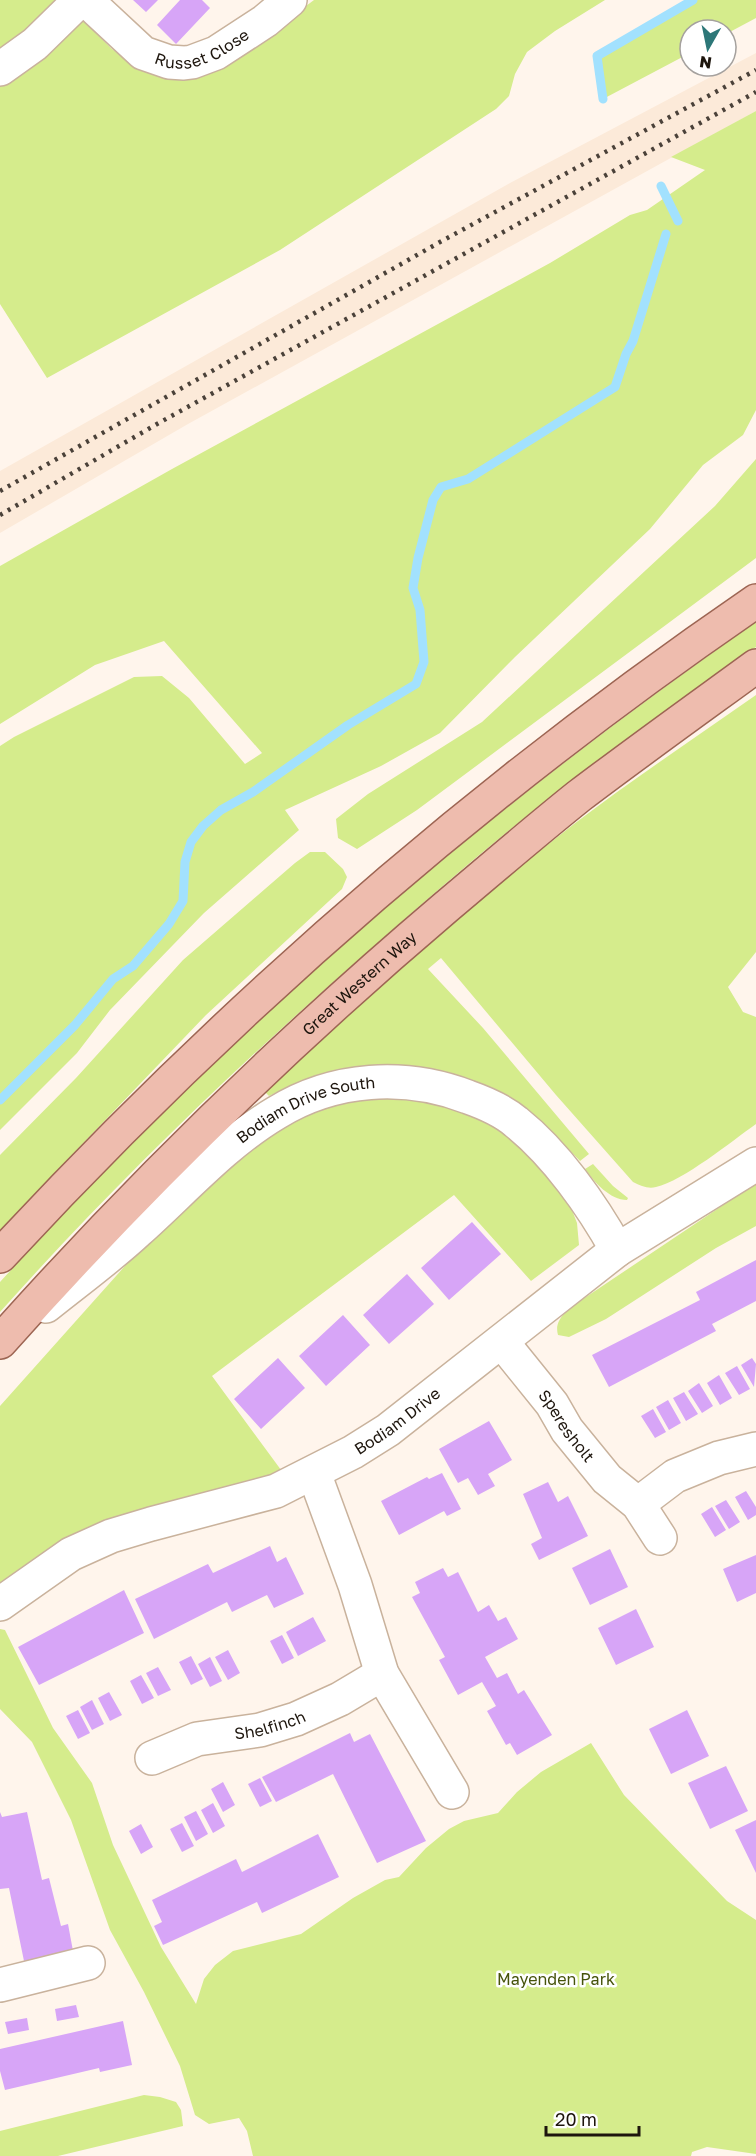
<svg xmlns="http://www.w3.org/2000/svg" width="756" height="2156" font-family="'Golos Text',sans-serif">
	<rect width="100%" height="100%" fill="#fff5ec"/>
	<!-- built -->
	<path fill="#fcead9" d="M 756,53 L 756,111 L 188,424 L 0,533 L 0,471 L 510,183 Z"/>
	<!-- green -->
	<path fill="#d5ec8c" d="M 0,0 L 62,0 L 112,49 L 133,64 L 262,39 L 314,0 L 605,0 L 555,31 L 527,52 L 515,74 L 509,96 L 496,109 L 280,250 L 47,378 L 0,304 Z
		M 693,0 L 756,0 L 756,18 L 726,34 L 726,30 L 690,30 L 690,53 L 603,99 L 597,56 Z
		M 756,111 L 756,410 L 743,435 L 703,465 L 650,529 L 515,657 L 440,733 L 381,766 L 285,810 L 299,830 L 204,913 L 110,1010 L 77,1053 L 0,1130 L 0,746 L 14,737 L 134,677 L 162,676 L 189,698 L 245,764 L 262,753 L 164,641 L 95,665 L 0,724 L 0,566 L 172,469 L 550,263 L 630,215 L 647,210 L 705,170 L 671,157 Z
		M 756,459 L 756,558 L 417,810 L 357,849 L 338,838 L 336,819 L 368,794 L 482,722 L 715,506 Z
		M 756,622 L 756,647 C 691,693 626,738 563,787 C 498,838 435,892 373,947 C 242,1061 116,1182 0,1312 L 0,1282 C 227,1033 479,815 756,622 Z
		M 756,695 L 756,952 L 728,987 L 743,1012 L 756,1017 L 756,1124 C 732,1141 683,1181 656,1187 C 648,1189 641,1186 633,1182 L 556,1095 L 441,958 L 428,969 L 483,1028 L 589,1154 L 580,1161 C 559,1139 537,1116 511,1099 C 499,1091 484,1085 469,1080 C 401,1056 333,1063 269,1096 L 265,1092 C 364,999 466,907 574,824 C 633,779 695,738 756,695 Z
		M 310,852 L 325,852 L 343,869 L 347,877 L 342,889 L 206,1015 L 0,1230 L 0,1155 L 76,1078 L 183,960 L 295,863 Z
		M 389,1097 L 437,1100 L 493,1123 L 532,1154 L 570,1205 L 577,1223 L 579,1245 L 531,1281 L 454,1195 L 212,1376 L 284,1474 L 0,1588 L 0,1406 L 158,1229 L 261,1138 L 304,1116 L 333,1106 L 361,1099 Z
		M 593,1164 L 613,1186 L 628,1198 L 627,1200 C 610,1200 594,1182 585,1169 Z
		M 756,1183 L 756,1226 L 716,1248 L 606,1319 L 569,1337 L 558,1335 C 553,1318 571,1308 583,1299 Z
		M 0,1629 L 5,1630 L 53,1728 L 92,1783 L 113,1845 L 161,1947 L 196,2004 L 204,1979 L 215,1965 L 233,1951 L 301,1934 L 353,1898 L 385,1880 L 399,1877 L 426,1848 L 449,1829 L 464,1821 L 498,1813 L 517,1792 L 541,1772 L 591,1743 L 624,1795 L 727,1901 L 756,1920 L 756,2154 L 707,2147 L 692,2152 L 691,2156 L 253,2156 L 247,2131 L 239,2118 L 209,2124 L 195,2115 L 180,2066 L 144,1992 L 110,1930 L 71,1820 L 32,1742 L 0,1709 Z
		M 144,2095 L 160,2097 L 176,2102 L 181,2110 L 183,2126 L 58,2156 L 0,2156 L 0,2131 Z"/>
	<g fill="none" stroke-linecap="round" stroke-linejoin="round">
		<!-- stream -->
		<path stroke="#a2e1fe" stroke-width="9" d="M 603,99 L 597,56 L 693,0
			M 661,186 L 678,221
			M 0,1100 L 75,1025 L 113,979 L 133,966 L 169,924 L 183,901 L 185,862 L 191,842 L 203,826 L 221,810 L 253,792 L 348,725 L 416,684 L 424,662 L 420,610 L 413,588 L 418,558 L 433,500 L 441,487 L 468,479 L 615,387 L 626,354 L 633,341 L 666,234"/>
	</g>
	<!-- building -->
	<path fill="#d7a5f7" d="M 133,0 L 158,0 L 146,12 Z
		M 180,0 L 202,0 L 210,8 L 176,44 L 157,25 Z
		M 472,1222 L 501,1254 L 449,1300 L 421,1268 Z
		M 756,1260 L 756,1301 L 712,1324 L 716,1331 L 609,1387 L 592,1355 L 700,1300 L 696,1292 Z
		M 407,1274 L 434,1304 L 389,1344 L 363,1315 Z
		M 343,1315 L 370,1345 L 326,1386 L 299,1356 Z
		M 278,1358 L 305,1388 L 261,1429 L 234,1399 Z
		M 752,1358 L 756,1364 L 754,1387 L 741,1365 Z
		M 737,1366 L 750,1389 L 739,1395 L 725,1373 Z
		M 719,1375 L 732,1398 L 720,1405 L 707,1383 Z
		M 699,1383 L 713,1406 L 702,1413 L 688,1391 Z
		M 684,1392 L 698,1414 L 686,1421 L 673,1398 Z
		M 668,1400 L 681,1423 L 669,1430 L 656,1407 Z
		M 653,1409 L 666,1432 L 655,1438 L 641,1416 Z
		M 489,1421 L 512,1460 L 488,1474 L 495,1486 L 478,1495 L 468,1478 L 458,1483 L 439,1449 Z
		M 442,1473 L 461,1509 L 447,1516 L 444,1511 L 399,1535 L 381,1501 L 427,1477 L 429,1479 Z
		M 548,1482 L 558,1502 L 568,1496 L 588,1536 L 539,1560 L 531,1544 L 542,1538 L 523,1494 Z
		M 746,1491 L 756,1507 L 756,1515 L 748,1520 L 735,1497 Z
		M 726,1500 L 740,1522 L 729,1529 L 715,1506 Z
		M 712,1507 L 726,1530 L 715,1537 L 701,1514 Z
		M 270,1546 L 277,1562 L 286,1557 L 304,1594 L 274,1608 L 267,1595 L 232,1612 L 227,1602 L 154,1639 L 135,1599 L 208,1564 L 213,1573 Z
		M 610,1549 L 628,1587 L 590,1605 L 572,1568 Z
		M 756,1555 L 756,1593 L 737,1602 L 723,1569 Z
		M 443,1568 L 448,1577 L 458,1572 L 478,1612 L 489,1605 L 498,1621 L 506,1617 L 518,1639 L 485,1657 L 497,1678 L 507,1673 L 518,1694 L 524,1690 L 552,1735 L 517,1755 L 510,1743 L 506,1745 L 487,1711 L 496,1706 L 482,1682 L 458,1695 L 439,1660 L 445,1657 L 412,1597 L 420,1593 L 415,1582 Z
		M 124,1590 L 144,1633 L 39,1685 L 18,1647 Z
		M 636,1609 L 654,1647 L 616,1665 L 598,1628 Z
		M 313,1617 L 326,1641 L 298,1656 L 286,1632 Z
		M 282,1635 L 294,1658 L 282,1664 L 270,1641 Z
		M 228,1650 L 240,1673 L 228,1680 L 215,1657 Z
		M 191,1656 L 203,1679 L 191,1685 L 179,1662 Z
		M 210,1657 L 222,1681 L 210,1687 L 198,1664 Z
		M 158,1667 L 171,1690 L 158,1696 L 146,1673 Z
		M 141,1675 L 154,1698 L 142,1704 L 130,1681 Z
		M 109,1692 L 122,1715 L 110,1721 L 98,1698 Z
		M 92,1700 L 104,1724 L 92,1730 L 80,1707 Z
		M 78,1710 L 90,1733 L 78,1739 L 66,1716 Z
		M 687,1710 L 709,1756 L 671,1774 L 649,1729 Z
		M 350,1733 L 354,1742 L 370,1734 L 426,1841 L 377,1863 L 333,1774 L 276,1802 L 262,1777 Z
		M 726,1766 L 748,1811 L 710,1829 L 688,1783 Z
		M 260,1778 L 272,1801 L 260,1807 L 248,1784 Z
		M 223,1782 L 235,1805 L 223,1812 L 211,1789 Z
		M 213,1803 L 225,1826 L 213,1833 L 201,1810 Z
		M 196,1811 L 208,1834 L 196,1841 L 184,1817 Z
		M 0,1812 L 2,1817 L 27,1812 L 42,1880 L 49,1878 L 61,1926 L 68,1924 L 73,1951 L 24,1961 L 9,1888 L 0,1889 Z
		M 756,1820 L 756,1873 L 735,1830 Z
		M 182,1823 L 194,1846 L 182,1852 L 170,1829 Z
		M 141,1824 L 153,1847 L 141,1854 L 129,1831 Z
		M 318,1834 L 339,1877 L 262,1913 L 257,1902 L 163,1945 L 154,1926 L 162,1922 L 152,1900 L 236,1859 L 242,1872 Z
		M 76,2005 L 79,2017 L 57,2021 L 55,2009 Z
		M 27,2018 L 29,2030 L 8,2034 L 5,2022 Z
		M 123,2021 L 132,2065 L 100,2072 L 99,2068 L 5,2090 L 0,2071 L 0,2049 Z"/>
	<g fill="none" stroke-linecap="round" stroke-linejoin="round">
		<!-- minor casing -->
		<g stroke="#c9b29c" stroke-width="36">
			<g id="minor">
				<path id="s1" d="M 86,0 L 143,53 L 169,62 L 184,63 L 192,62 L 216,53 L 265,21 L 290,0"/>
				<path d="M 0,69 L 35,44 L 80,0"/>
				<path id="s2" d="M 46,1306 C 77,1281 109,1258 138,1231 C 183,1191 224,1144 276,1113 C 334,1077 405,1073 468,1097 C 485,1103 502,1110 516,1122 C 556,1154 592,1205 617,1250"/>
				<path id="s3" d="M 502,1342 L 552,1404 L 567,1430 L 607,1479 L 638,1504 L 660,1538"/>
				<path d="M 314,1473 L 355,1585 L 382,1674 L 452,1792"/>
				<path d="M 638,1504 L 675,1476 L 719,1458 L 756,1449"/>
				<path id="s4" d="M 0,1604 L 71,1554 L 111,1536 L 151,1524 L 276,1491 L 353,1452 L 388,1430 L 617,1250 L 756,1164"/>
				<path id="s5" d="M 152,1758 L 197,1739 L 260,1730 L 296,1719 L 340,1699 L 382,1674"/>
				<path d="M 0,1985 L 88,1963"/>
			</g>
		</g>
		<!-- major casing -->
		<g stroke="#9d6553" stroke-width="36">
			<g id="major">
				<path d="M 0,1256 C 227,1011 480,790 756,601"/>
				<path id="s6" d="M 0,1342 C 139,1186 287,1042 446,907 C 490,870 534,832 579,796 C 637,752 697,709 756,666"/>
			</g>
		</g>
		<!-- minor -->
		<use href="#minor" stroke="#fff" stroke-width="33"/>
		<!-- major -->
		<use href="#major" stroke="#eebcae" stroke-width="33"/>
		<!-- rail -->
		<path stroke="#4a4139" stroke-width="4.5" stroke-dasharray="3 6" stroke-linecap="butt" d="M 0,491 L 440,242 L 756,70
			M 0,515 L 157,424 L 756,92"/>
	</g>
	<g text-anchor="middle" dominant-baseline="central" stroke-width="5" stroke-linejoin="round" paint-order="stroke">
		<!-- street labels -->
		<g font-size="16" fill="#1d150d" stroke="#fff">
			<text stroke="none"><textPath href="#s1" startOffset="141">Russet Close</textPath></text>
			<text stroke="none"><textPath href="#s6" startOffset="508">Great Western Way</textPath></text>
			<text stroke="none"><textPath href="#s2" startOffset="330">Bodiam Drive South</textPath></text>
			<text stroke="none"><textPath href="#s4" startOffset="442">Bodiam Drive</textPath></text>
			<text stroke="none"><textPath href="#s3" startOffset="106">Speresholt</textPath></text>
			<text stroke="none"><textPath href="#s5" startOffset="123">Shelfinch</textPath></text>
		</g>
		<!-- park labels -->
		<g font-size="16" fill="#46530a" stroke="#fff">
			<text x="556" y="1979">Mayenden Park</text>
		</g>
	</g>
	<!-- north arrow -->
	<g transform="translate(708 48) rotate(189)"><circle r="28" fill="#ffffff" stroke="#a5a19e" stroke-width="1.5"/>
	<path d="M0-4.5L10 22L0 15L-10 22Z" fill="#2d7778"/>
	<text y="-9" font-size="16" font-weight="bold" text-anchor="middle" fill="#1d150d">N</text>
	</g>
	<!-- scale -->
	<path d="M546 2126v9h93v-9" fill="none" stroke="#1d150d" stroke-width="3"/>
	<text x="555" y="2126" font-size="18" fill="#1d150d" stroke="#ffffff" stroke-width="4.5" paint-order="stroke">20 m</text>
</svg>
